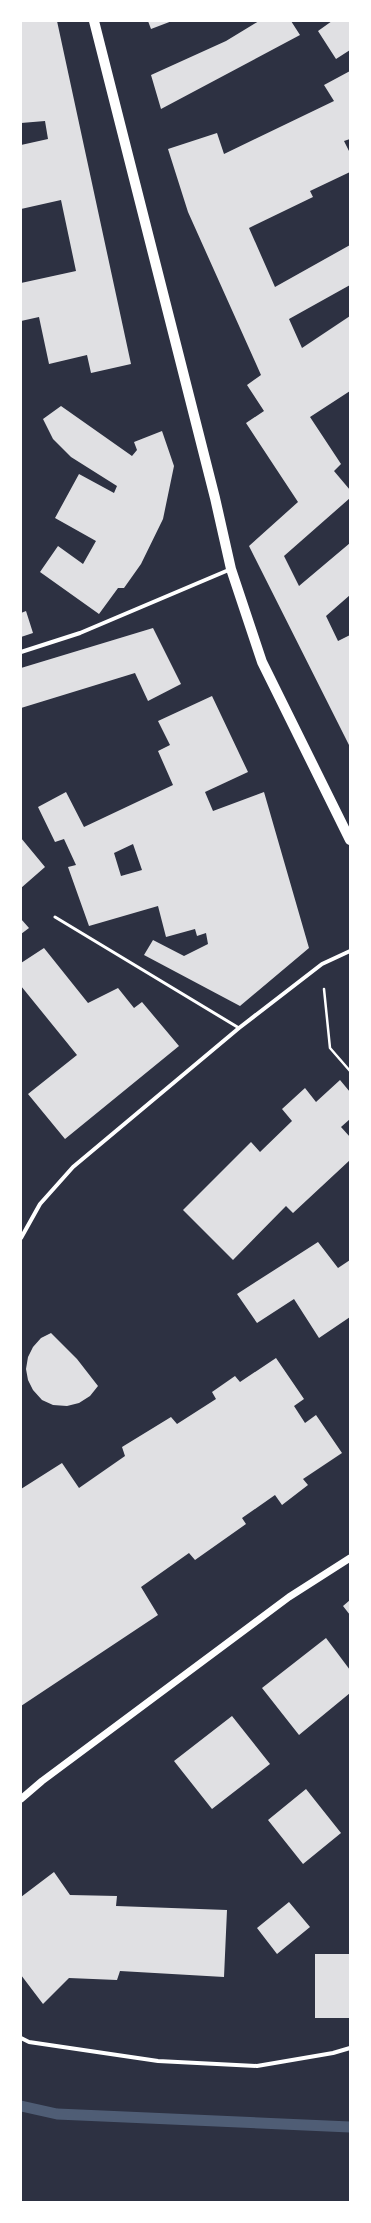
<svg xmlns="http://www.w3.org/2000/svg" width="371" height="2223" font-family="'DejaVu Sans',sans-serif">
	<rect width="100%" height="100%" fill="#2d3142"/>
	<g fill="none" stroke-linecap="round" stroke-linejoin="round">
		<!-- stream -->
		<path stroke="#4f5d75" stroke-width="11" d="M 21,2106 L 57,2114 L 350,2127"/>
	</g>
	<!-- building -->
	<path fill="#e0e0e3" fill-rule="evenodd" d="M 21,21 L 57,21 L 131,364 L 91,373 L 87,355 L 49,364 L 39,317 L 21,321 L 21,283 L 76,271 L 61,200 L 21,209 L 21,145 L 48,139 L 45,121 L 21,123 Z
		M 148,21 L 172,21 L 151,29 Z
		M 259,21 L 291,21 L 300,35 L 161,109 L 151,75 L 226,41 Z
		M 332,21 L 350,21 L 350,50 L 336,59 L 318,31 Z
		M 350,71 L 350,139 L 344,141 L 350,153 L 350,172 L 310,191 L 313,197 L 249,228 L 275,287 L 350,245 L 350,285 L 289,319 L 302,348 L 350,316 L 350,391 L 310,417 L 341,464 L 334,471 L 350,490 L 350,498 L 284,556 L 299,586 L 350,543 L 350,595 L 326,616 L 338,641 L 350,635 L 350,747 L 249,546 L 298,502 L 246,423 L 264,411 L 247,385 L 261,375 L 188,212 L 168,149 L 217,133 L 224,154 L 334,101 L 324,85 Z
		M 61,406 L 132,456 L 137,450 L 134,442 L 162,431 L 174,466 L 163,519 L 141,564 L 124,588 L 118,588 L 99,614 L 40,572 L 58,546 L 83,564 L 96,541 L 55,518 L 79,474 L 114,493 L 117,486 L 71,457 L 53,439 L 43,419 Z
		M 26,611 L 33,633 L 21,637 L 21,613 Z
		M 153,628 L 181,684 L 148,701 L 135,673 L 21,708 L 21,668 Z
		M 212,696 L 248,772 L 205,792 L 213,811 L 264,792 L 309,948 L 240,1006 L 144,955 L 153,940 L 184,956 L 208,944 L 206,933 L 197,936 L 195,929 L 166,937 L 158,906 L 89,926 L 68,867 L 76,865 L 64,839 L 55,842 L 38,807 L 66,792 L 84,827 L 173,785 L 158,751 L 170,745 L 158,721 ZM 133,844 L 142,870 L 121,876 L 114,853 Z
		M 21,838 L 45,867 L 21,888 Z
		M 21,919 L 29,928 L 21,934 Z
		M 44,948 L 88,1003 L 118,988 L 134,1008 L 142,1002 L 179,1046 L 65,1139 L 28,1094 L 77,1055 L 21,986 L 21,963 Z
		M 340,1080 L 350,1092 L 350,1119 L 341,1127 L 350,1137 L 350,1160 L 293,1213 L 286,1206 L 233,1260 L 183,1210 L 251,1142 L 260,1152 L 292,1121 L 282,1109 L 305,1088 L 316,1102 Z
		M 318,1242 L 338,1268 L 350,1260 L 350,1317 L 319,1338 L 294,1299 L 257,1323 L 237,1294 Z
		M 51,1333 L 77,1359 L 98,1386 L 90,1396 L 79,1403 L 67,1406 L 53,1405 L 42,1400 L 33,1390 L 28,1380 L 26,1369 L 28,1357 L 33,1347 L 41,1338 Z
		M 276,1358 L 304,1399 L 294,1406 L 305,1423 L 316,1415 L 342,1453 L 303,1479 L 308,1485 L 282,1505 L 275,1495 L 242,1518 L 246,1524 L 195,1560 L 189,1553 L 141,1587 L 158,1615 L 21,1706 L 21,1489 L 62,1463 L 79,1488 L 125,1456 L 122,1447 L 171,1417 L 177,1424 L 216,1399 L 212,1392 L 235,1376 L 240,1382 Z
		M 350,1600 L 350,1615 L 343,1606 Z
		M 326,1638 L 350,1670 L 350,1693 L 299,1735 L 262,1688 Z
		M 232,1716 L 270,1764 L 212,1809 L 174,1761 Z
		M 306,1789 L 341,1833 L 303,1864 L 268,1820 Z
		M 54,1872 L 70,1895 L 117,1896 L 116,1906 L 227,1910 L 224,1977 L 120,1971 L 117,1980 L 69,1978 L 43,2004 L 21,1975 L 21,1897 Z
		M 289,1902 L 310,1927 L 277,1954 L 257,1928 Z
		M 315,1954 L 350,1954 L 350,2018 L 315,2018 Z"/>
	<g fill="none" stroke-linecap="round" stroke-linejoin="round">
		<!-- path -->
		<path stroke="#fff" stroke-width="2.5" d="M 324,989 L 330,1048 L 350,1071"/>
		<!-- service -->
		<path stroke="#fff" stroke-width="3" d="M 55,917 L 239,1028"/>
		<!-- minor -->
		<path stroke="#fff" stroke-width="4" d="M 21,652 L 80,633 L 231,569
			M 21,1238 L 40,1204 L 73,1167 L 239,1028 L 322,964 L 350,951
			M 21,2038 L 29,2042 L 158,2061 L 257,2066 L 333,2053 L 350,2048"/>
		<!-- tertiary -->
		<path stroke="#fff" stroke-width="7" d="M 21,1799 L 42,1781 L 289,1597 L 350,1558"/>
		<!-- primary -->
		<path stroke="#fff" stroke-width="10" d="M 94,21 L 215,498 L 231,569 L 262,662 L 350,840"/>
	</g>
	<!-- border -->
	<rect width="371" height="2223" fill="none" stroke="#ffffff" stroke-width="44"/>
</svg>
